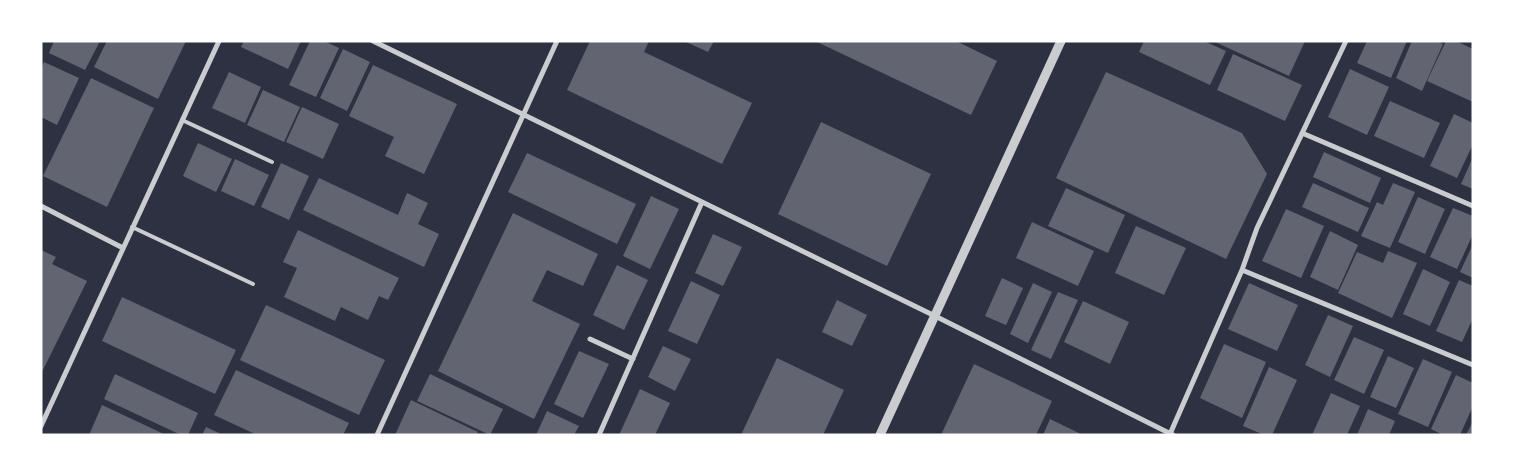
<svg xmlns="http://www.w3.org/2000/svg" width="1514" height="476" font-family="Rubik,sans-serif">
	<rect width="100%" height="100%" fill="#2d3142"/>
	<!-- building -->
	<path fill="#626471" d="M 54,41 L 95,41 L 99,43 L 85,70 L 49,53 Z
		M 107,41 L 186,41 L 158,99 L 94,67 Z
		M 244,41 L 301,41 L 288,69 L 241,47 Z
		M 310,41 L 324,41 L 339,48 L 316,97 L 289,85 Z
		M 590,41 L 649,41 L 644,52 L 752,103 L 722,164 L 567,90 Z
		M 684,41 L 714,41 L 708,52 Z
		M 815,41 L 956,41 L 997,61 L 971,115 Z
		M 1144,41 L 1204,41 L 1226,51 L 1210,85 L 1139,52 Z
		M 1213,41 L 1305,41 L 1289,76 Z
		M 1367,41 L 1407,41 L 1391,78 L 1357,63 Z
		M 1412,41 L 1437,41 L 1443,44 L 1422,91 L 1396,78 Z
		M 1446,41 L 1456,41 L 1473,49 L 1473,102 L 1427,81 Z
		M 343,49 L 370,62 L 347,111 L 320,98 Z
		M 1233,54 L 1302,85 L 1285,121 L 1217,90 Z
		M 44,62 L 79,78 L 57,125 L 41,117 L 41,68 Z
		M 373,65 L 457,104 L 424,174 L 385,156 L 394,137 L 349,116 Z
		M 1350,69 L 1389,87 L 1367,135 L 1328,117 Z
		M 229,72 L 261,87 L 245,123 L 212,108 Z
		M 1106,72 L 1242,133 L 1267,174 L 1226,259 L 1056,178 Z
		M 91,78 L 154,108 L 107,207 L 43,176 Z
		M 263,90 L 300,107 L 284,142 L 247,125 Z
		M 1390,101 L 1440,123 L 1424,158 L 1374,136 Z
		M 302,107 L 339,124 L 323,159 L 286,142 Z
		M 1454,114 L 1473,123 L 1473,144 L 1457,178 L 1430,166 Z
		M 821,122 L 931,174 L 887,266 L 778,214 Z
		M 198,143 L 232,159 L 216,192 L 183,176 Z
		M 1324,152 L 1381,178 L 1370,203 L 1313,177 Z
		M 527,153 L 636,204 L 617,244 L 508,192 Z
		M 1473,157 L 1473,189 L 1461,184 Z
		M 235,159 L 269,175 L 254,206 L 221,191 Z
		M 281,163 L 309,176 L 289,220 L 261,207 Z
		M 319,178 L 398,215 L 407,193 L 428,203 L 418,224 L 439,234 L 424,267 L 303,210 Z
		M 1313,183 L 1369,208 L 1358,232 L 1302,207 Z
		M 1393,183 L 1415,192 L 1390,248 L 1361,236 L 1377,202 L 1383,205 Z
		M 1066,188 L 1125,215 L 1108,253 L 1048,226 Z
		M 651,196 L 679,209 L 650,269 L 623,256 Z
		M 1418,197 L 1445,209 L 1425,254 L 1398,242 Z
		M 1453,208 L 1473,216 L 1473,234 L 1457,269 L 1430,257 Z
		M 1286,209 L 1324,226 L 1301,278 L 1262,261 Z
		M 513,213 L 598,254 L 583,286 L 547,270 L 532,301 L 580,324 L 534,419 L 438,371 Z
		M 1032,222 L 1094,251 L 1078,286 L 1016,258 Z
		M 1136,226 L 1186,248 L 1164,295 L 1115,273 Z
		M 298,230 L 399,278 L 388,300 L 379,296 L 368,320 L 341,307 L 335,321 L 284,297 L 297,268 L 283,262 Z
		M 1330,231 L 1358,245 L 1338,290 L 1310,277 Z
		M 713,234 L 742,247 L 723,286 L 695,273 Z
		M 1473,244 L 1473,278 L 1460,272 Z
		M 41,250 L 56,257 L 52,264 L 87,281 L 41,374 Z
		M 1388,251 L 1417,263 L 1392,318 L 1338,293 L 1357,252 L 1383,263 Z
		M 617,265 L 648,280 L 624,330 L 593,315 Z
		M 1423,269 L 1450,282 L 1430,326 L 1403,314 Z
		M 1002,278 L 1023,288 L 1006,325 L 985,316 Z
		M 1459,280 L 1473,286 L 1473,318 L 1462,342 L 1436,331 Z
		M 691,281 L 720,295 L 697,344 L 668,331 Z
		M 1033,283 L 1052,292 L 1028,343 L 1010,334 Z
		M 1249,283 L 1298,305 L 1277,351 L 1228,329 Z
		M 1058,292 L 1078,300 L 1051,359 L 1031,350 Z
		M 122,297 L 236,350 L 215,394 L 102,341 Z
		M 837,300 L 867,315 L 852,346 L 822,332 Z
		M 1083,301 L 1129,322 L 1110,364 L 1064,342 Z
		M 266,305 L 385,360 L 359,415 L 240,360 Z
		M 1328,315 L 1353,326 L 1330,377 L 1305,365 Z
		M 1354,337 L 1384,350 L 1364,394 L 1334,380 Z
		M 1224,344 L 1266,362 L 1242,418 L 1200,398 Z
		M 663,346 L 691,359 L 675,391 L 648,377 Z
		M 579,351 L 609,364 L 583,418 L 554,404 Z
		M 1388,356 L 1414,368 L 1396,408 L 1370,397 Z
		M 777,358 L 844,390 L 823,435 L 741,435 Z
		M 1423,359 L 1452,372 L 1428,427 L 1398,414 Z
		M 974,364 L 1052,401 L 1036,435 L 941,435 Z
		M 1269,367 L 1297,380 L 1272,435 L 1264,435 L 1243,426 Z
		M 236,370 L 349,423 L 343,435 L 257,435 L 214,415 Z
		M 115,374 L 198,413 L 188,435 L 181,435 L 104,399 Z
		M 430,374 L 503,409 L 490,435 L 417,401 Z
		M 1456,375 L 1473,383 L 1473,406 L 1460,435 L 1443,435 L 1431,429 Z
		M 640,389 L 670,403 L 655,435 L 619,435 Z
		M 1331,393 L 1360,406 L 1347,435 L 1312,435 Z
		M 411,400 L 478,432 L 476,435 L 395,435 Z
		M 102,405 L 166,435 L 89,435 Z
		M 1368,409 L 1395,421 L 1389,435 L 1357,435 Z
		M 547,411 L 579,426 L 574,435 L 536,435 Z
		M 1050,419 L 1083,435 L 1043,435 Z
		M 1473,421 L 1473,435 L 1466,435 Z
		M 206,427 L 223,435 L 202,435 Z"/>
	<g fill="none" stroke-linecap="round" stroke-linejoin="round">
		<!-- service -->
		<path stroke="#caccd0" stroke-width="4" d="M 182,120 L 272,162
			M 132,227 L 253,284"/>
		<!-- minor -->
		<path stroke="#caccd0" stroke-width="5" d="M 373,41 L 935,316 L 1173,435
			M 1302,133 L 1473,206
			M 41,206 L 123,248
			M 1242,270 L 1473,365
			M 590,339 L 633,359
			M 41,426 L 219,41
			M 1170,434 L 1242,270 L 1257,228 L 1346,41
			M 377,435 L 557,41
			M 599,435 L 702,202"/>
		<!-- tertiary -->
		<path stroke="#caccd0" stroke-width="9" d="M 880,435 L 1061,41"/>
	</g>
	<!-- border -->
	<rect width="1514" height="476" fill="none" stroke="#ffffff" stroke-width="85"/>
</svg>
